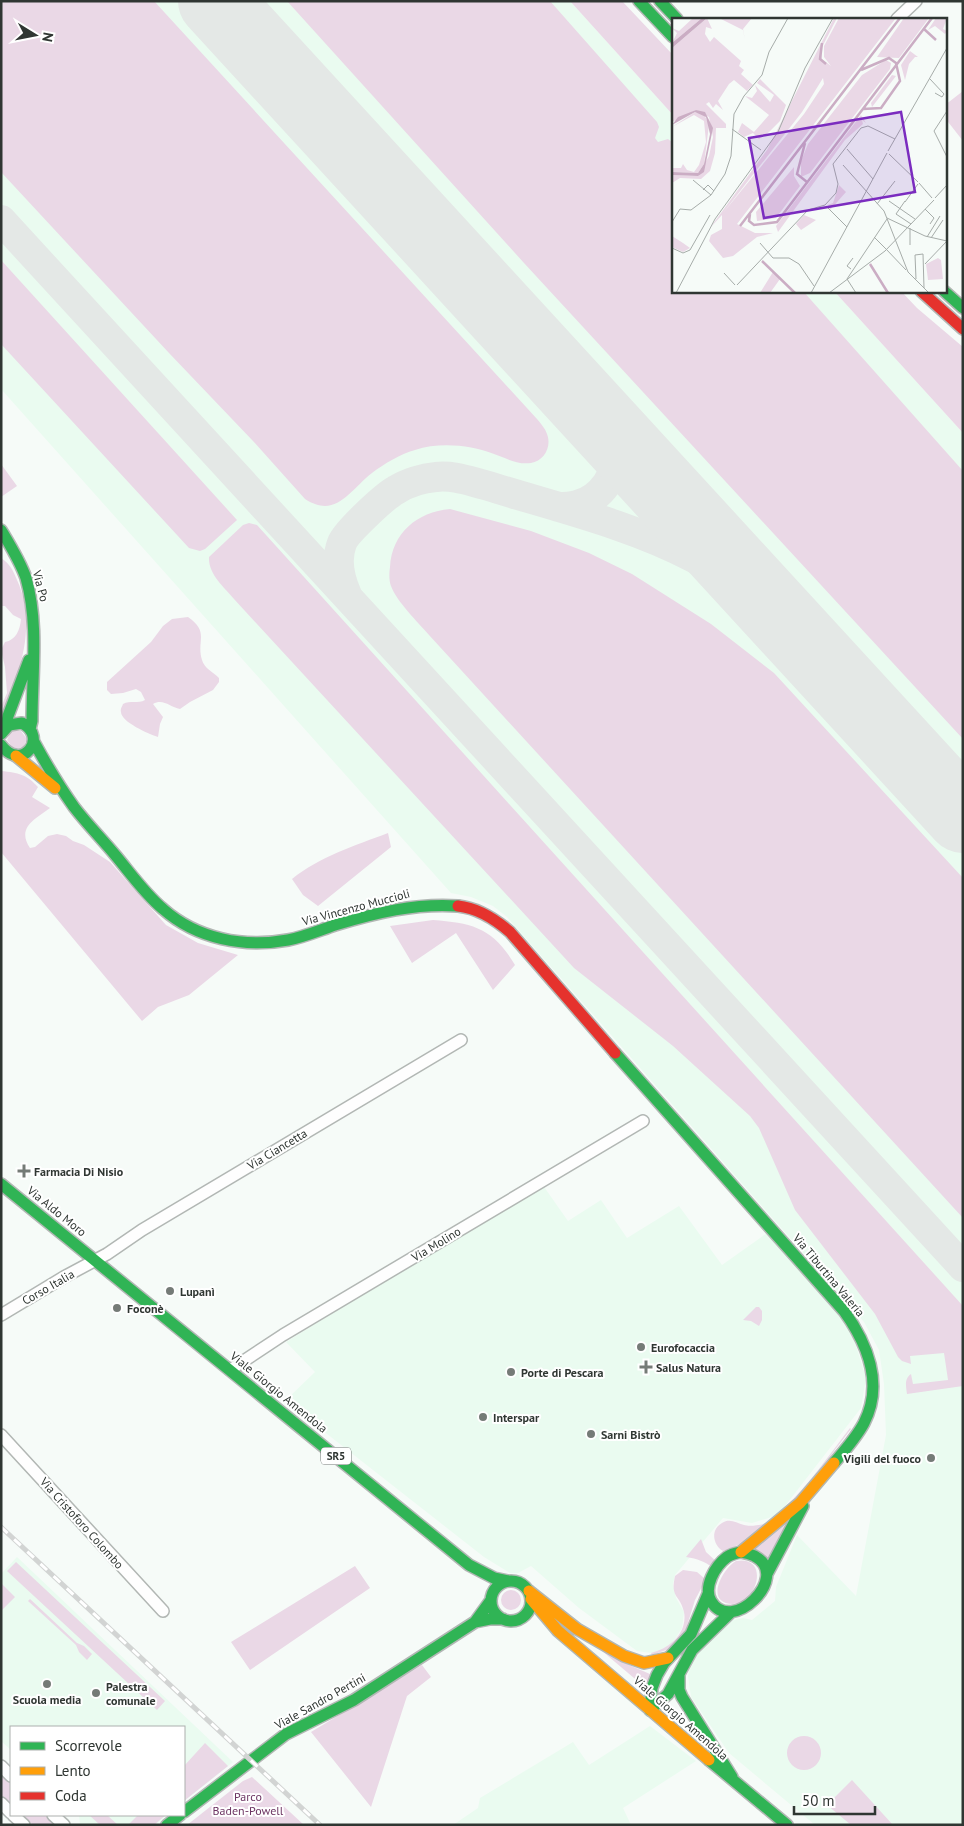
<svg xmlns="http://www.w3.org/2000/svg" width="964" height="1826" font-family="'PT Sans',sans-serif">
	<rect width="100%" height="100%" fill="#f6fbf8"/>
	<!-- built -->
	<path fill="#eafbf0" d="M 1,1 L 570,1 L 673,115 L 673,291 L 834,291 L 963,433 L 963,1825 L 815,1825 L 729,1753 L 691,1697 L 688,1676 L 692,1659 L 730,1621 L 743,1618 L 752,1620 L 775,1601 L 776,1587 L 797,1535 L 856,1596 L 886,1435 L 884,1384 L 879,1350 L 864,1322 L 507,917 L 493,906 L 471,897 L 451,893 L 1,389 Z
		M 542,1184 L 568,1221 L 601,1200 L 627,1238 L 679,1206 L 722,1265 L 767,1233 L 851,1329 L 866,1378 L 861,1408 L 778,1515 L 752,1523 L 723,1518 L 675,1575 L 673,1584 L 676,1598 L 684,1612 L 682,1628 L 675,1639 L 669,1646 L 661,1651 L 651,1653 L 637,1651 L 579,1608 L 531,1566 L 518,1573 L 510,1573 L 484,1557 L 285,1401 L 315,1372 L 286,1342 Z
		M 17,1557 L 233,1762 L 184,1801 L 184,1727 L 11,1727 L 11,1750 L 1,1741 L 1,1574 Z
		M 650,1726 L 696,1761 L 623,1808 L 631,1825 L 453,1825 L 478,1808 L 480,1798 L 573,1742 L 589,1765 Z
		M 79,1815 L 167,1815 L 155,1825 L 80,1825 Z"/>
	<!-- green -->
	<path fill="#ead8e6" d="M 1,1 L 154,1 L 537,419 C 541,424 545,428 547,434 C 552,447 544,461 531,463 C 517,465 506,458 494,454 C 470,445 440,442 415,450 C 400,454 384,464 372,473 C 349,491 336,519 305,499 L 253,441 L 169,353 L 1,172 Z
		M 287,1 L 550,1 L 657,122 L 659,127 L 655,138 L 658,142 L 668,139 L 673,143 L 673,291 L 803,291 L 963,471 L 963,739 L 524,263 Z
		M 570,1 L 622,1 L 673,55 L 673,115 Z
		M 963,91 L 963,141 L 945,118 L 945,105 Z
		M 1,260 L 237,520 L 205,549 L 200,551 L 189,548 L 1,344 Z
		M 834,291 L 901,291 L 917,308 L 963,347 L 963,433 Z
		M 1,464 L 17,486 L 1,497 Z
		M 450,509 L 531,531 L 589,553 L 632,574 L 711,624 L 774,673 L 963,878 L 963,1218 L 429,635 C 417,621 397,602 391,586 C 389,581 389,573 390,567 C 392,533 417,512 450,509 Z
		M 249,523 L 257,525 L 963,1306 L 963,1386 L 907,1394 C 906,1386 904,1379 911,1374 L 913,1384 L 948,1380 L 944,1353 L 910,1356 L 911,1364 L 902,1361 L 898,1357 L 875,1314 L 795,1210 L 759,1128 L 750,1116 L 673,1046 L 574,968 L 234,599 C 224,587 208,574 209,557 L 243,525 Z
		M 1,558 C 10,564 13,570 17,580 C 39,627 17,677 1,723 L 1,707 L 7,693 L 5,667 L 1,650 L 5,642 C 16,640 20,630 21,619 L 13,615 L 5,606 L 1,606 Z
		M 188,617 C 210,632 196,641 202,660 C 204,668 213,672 219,678 L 219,682 L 213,690 L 190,702 L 180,709 C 170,707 163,698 153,704 L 163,717 L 160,724 L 158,737 C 149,734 121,722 121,712 C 120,709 122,707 123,704 C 130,700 138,704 145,700 L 141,692 L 136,689 L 123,693 L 111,694 L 107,690 L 107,682 L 151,642 L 163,626 L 172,619 Z
		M 11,731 L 21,731 L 27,739 L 23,748 L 14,750 L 7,740 Z
		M 1,771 C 19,773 26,774 38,787 L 32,797 L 50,808 C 36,819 16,827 30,848 L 35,847 L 48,836 L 57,834 L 66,836 L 73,841 L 84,845 L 110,862 L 166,925 L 198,943 L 238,955 L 189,995 L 158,1007 L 142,1021 L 1,852 Z
		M 388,833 L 391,847 L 318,906 L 303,895 L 292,879 C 321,856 354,846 388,833 Z
		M 433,920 C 473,923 493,928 515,965 L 493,990 L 456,933 L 412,963 L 390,926 Z
		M 756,1307 L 759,1307 L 762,1311 L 762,1320 L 759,1326 L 751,1321 L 743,1320 Z
		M 850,1428 L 851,1429 L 799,1497 L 753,1539 L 723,1551 C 713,1545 710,1530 722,1523 C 730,1518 736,1523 744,1525 C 750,1527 764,1525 770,1521 C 775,1519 780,1512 784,1508 C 809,1485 829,1455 850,1428 Z
		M 790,1516 L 769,1560 L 753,1548 Z
		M 701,1539 L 706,1552 L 718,1563 L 713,1568 C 704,1561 698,1559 686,1557 Z
		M 736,1561 C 770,1555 758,1603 733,1604 C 704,1604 722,1569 736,1561 Z
		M 16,1562 L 165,1701 L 157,1710 L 7,1571 Z
		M 355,1566 L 370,1588 L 250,1670 L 231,1642 Z
		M 683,1570 L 697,1572 L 704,1578 L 704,1583 L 695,1600 L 686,1629 L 672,1648 L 652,1655 L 651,1653 C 669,1649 688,1633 684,1612 C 680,1594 670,1599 675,1576 Z
		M 1,1583 L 15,1597 L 1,1611 Z
		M501 1600a10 10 0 1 1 20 0a10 10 0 1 1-20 0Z
		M 30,1599 L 77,1643 L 84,1646 L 92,1654 L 87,1660 L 79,1652 L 76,1645 L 28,1601 Z
		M 589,1640 L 629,1665 L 650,1674 L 647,1689 Z
		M 422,1665 L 431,1677 L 407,1696 L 371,1807 L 311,1732 Z
		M787 1753a17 17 0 1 1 34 0a17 17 0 1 1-34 0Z
		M 205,1743 L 228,1766 L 184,1801 L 184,1766 Z
		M 4,1776 L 11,1783 L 11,1804 L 1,1795 L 1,1778 Z
		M 252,1777 L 304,1825 L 187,1825 L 243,1781 Z
		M 852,1780 L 893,1825 L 851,1825 L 827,1805 Z
		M 22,1815 L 45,1815 L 56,1825 L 33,1825 Z
		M 89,1815 L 107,1815 L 118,1825 L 100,1825 Z
		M 138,1815 L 166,1815 L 154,1825 L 128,1825 Z"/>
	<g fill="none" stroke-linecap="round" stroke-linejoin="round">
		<!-- taxiway -->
		<path stroke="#e4e8e6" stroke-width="30" d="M 1,220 L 963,1267
			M 558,507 C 564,507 571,507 577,505 C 601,499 620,473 615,448 C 614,440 609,433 605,427
			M 347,595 C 340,579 335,561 342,543 C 346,532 385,496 396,490 C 407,483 423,478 436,477 C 453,475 469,481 485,485 C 555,507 629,524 694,558 C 732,578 765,608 797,636"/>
		<!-- runway -->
		<path stroke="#e4e8e6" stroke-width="74" d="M 215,1 L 963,816"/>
		<!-- street casing -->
		<g stroke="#b2b7b4" stroke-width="14">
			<path id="street" d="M 897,19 L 916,1
				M 1,1315 L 64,1277 L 107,1254 L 142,1230 L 461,1040
				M 230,1370 L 283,1335 L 643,1121
				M 1,1435 L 163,1611
				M 1,1766 L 11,1776
				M 1,1803 L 11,1813
				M 13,1815 L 24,1825
				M 53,1815 L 64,1825"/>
		</g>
		<!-- fast casing -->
		<g stroke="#b2b7b4" stroke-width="14">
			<path id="fast" d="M 639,1 L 673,37
				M 660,1 L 677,19
				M 944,291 L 963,308
				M 1,530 C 10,545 20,561 26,578 C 39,624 32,674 32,721 L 30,729
				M 6,727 L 8,716 L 29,660
				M 1,734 L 9,725 L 22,723 C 49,737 22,773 1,745
				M 34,742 C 46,764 59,786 74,807 C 87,824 102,839 116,856 C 131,874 145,894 163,909 C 197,939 244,948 288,940 C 304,937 320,930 335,925 C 375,913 415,903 458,906
				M 615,1053 L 844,1311 C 867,1343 884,1384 864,1423 C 856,1438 845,1450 834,1463
				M 1,1184 L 469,1565 L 494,1578 L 508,1581
				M 741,1552 C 745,1553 752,1554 756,1557 C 791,1577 731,1636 711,1601 C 703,1587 715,1566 727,1557 C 731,1554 736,1553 741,1552 Z
				M 767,1574 L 803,1506
				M491 1601a20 20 0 1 1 40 0a20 20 0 1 1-40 0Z
				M 475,1622 L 490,1619 L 503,1619
				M 679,1674 L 679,1690 L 682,1697 L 732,1777
				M 650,1710 L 652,1688 L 657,1675 L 664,1663 L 691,1634 L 708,1594
				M 650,1710 L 668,1694 L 692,1650 L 731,1612
				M 709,1760 L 787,1825
				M 184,1812 L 286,1734 L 354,1700 L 475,1622 L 491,1600
				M 167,1825 L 180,1815"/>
		</g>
		<!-- slow casing -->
		<g stroke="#b2b7b4" stroke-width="14">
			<path id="slow" d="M 16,756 L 55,788
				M 741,1552 L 800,1503 L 834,1463
				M 529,1591 L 577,1629 L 624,1656 L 644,1663 L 668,1658
				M 531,1599 L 558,1631 L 709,1760"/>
		</g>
		<!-- jam casing -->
		<g stroke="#b2b7b4" stroke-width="14">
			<path id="jam" d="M 921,291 L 963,329
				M 458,906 C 478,908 495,919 510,932 L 615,1053"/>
		</g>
		<!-- street -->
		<use href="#street" stroke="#fefefe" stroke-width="11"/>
		<!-- fast -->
		<use href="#fast" stroke="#30b455" stroke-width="11"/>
		<!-- slow -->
		<use href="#slow" stroke="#ff9f0a" stroke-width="11"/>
		<!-- jam -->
		<use href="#jam" stroke="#e5322d" stroke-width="11"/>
		<!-- rail casing -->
		<g stroke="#d2d4d3" stroke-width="5">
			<path id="rail" d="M 1,1527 L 320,1825"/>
		</g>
		<!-- rail -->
		<use href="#rail" stroke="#fff" stroke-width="3" stroke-dasharray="9" stroke-linecap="butt"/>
	</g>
	<!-- markers -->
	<g fill="#757b77" stroke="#fff" stroke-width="2">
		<path d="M21.5 1163.5h5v5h5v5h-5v5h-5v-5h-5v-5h5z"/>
		<circle cx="170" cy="1291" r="5"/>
		<circle cx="117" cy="1308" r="5"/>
		<circle cx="641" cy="1347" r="5"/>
		<path d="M643.5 1359.5h5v5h5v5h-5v5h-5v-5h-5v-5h5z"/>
		<circle cx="511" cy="1372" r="5"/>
		<circle cx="483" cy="1417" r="5"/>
		<circle cx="591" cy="1434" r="5"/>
		<circle cx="931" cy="1458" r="5"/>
		<circle cx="47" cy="1684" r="5"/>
		<circle cx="96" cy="1693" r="5"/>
	</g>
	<g text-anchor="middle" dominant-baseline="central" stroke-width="4" stroke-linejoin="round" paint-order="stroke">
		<!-- shield labels -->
		<rect fill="#fff" stroke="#6d7270" stroke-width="1" x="321" y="1447.5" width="30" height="17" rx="4"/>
		<g font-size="11" font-weight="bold" fill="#2f3632">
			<text x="336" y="1456">SR5</text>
		</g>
		<!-- street labels -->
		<g font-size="12" fill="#2f3632" stroke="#fff">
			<text transform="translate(41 586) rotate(75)">Via Po</text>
			<text transform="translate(356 907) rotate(-15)">Via Vincenzo Muccioli</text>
			<text transform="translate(277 1149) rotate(-31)">Via Ciancetta</text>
			<text transform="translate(57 1211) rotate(39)">Via Aldo Moro</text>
			<text transform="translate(436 1244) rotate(-31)">Via Molino</text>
			<text transform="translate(829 1275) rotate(50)">Via Tiburtina Valeria</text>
			<text transform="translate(48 1287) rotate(-30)">Corso Italia</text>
			<text transform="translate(279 1392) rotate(39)">Viale Giorgio Amendola</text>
			<text transform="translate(82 1523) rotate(48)">Via Cristoforo Colombo</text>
			<text transform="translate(320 1701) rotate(-29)">Viale Sandro Pertini</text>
			<text transform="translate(681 1718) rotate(41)">Viale Giorgio Amendola</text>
		</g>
		<!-- poi labels -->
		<g font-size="12" font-weight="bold" fill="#2f3632" stroke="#fff" text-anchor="start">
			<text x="34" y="1171">Farmacia Di Nisio</text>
			<text x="180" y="1291">Lupanì</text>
			<text x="127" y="1308">Foconè</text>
			<text x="651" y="1347">Eurofocaccia</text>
			<text x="656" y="1367">Salus Natura</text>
			<text x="521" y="1372">Porte di Pescara</text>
			<text x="493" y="1417">Interspar</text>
			<text x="601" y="1434">Sarni Bistrò</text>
			<text x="921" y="1458" text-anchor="end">Vigili del fuoco</text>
			<text x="106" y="1686">Palestra<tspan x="106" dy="14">comunale</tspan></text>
			<text x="47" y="1699" text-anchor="middle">Scuola media</text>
		</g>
		<!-- park labels -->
		<g font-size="12" fill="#6c3462" stroke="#fff">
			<text x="248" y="1796">Parco<tspan x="248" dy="14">Baden-Powell</tspan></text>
		</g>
	</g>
	<!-- overview -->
	<g transform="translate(672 18)">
		<rect width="275" height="275" fill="#f6fbf8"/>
		<path d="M 21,0 L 30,0 L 0,25 L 5,15 L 0,10 L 7,13 ZM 35,0 L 40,11 L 34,9 L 33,16 L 38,24 L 42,19 L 69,43 L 67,48 L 72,52 L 69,56 L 81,67 L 75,73 L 62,62 L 57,66 L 46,83 L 51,92 L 44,86 L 41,90 L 37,84 L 34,86 L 54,106 L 54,110 L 44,110 L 43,135 L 38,153 L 29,161 L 8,160 L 0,165 L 0,157 L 26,158 L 37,138 L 41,119 L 37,99 L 24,92 L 0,104 L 0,30 ZM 47,0 L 80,0 L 71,11 L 73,22 L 71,12 ZM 162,0 L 165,0 L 149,31 L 150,41 L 159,48 L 152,39 L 152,28 L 167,0 L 224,0 L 65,206 L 83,215 L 101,215 L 85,219 L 61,238 L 51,240 L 37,223 L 39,217 L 50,211 L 50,197 L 38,210 L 95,132 ZM 151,60 L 152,66 L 132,96 L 51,195 L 130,94 ZM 232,0 L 257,0 L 227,40 L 205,39 ZM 264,0 L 275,0 L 271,11 L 275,13 L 273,16 L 263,8 L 256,12 ZM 238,33 L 246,39 L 243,39 L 237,46 L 233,62 L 229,47 ZM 214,42 L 219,45 L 218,51 L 138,155 L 129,159 L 129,143 L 136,126 L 190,57 ZM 220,57 L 224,58 L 200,89 L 199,85 ZM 88,61 L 114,87 L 108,103 L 97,114 L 87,121 L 81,115 L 72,119 L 66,114 L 70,105 L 82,114 L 97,97 L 73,78 L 80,80 L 85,73 L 83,67 L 98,84 L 102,77 L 85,65 ZM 23,94 L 32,96 L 37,107 L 32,146 L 26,155 L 0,154 L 0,150 L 9,150 L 11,146 L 15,152 L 22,154 L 27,147 L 34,124 L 32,103 L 22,97 L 0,109 ZM 189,97 L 194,105 L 190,102 L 191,106 L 173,122 L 106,214 L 104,208 ZM 122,149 L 122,158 L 128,168 L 104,200 L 85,203 L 84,194 ZM 167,167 L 174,174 L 158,192 L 156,187 L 161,185 ZM 132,197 L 144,202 L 129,212 L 124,206 ZM 0,218 L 11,225 L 18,230 L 11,234 L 0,229 ZM 266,240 L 269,242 L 271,261 L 256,262 L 254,246 ZM 101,254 L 108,261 L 98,275 L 88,275 Z" fill="#ead8e6" fill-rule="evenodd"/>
		<path d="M 30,0 L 35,0 L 0,30 L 0,25 ZM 24,92 L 33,94 L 41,110 L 32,154 L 26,158 L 0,157 L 0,154 L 26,155 L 32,146 L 38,116 L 34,99 L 23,94 L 0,107 L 6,99 Z" fill="#cbadc4"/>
		<path fill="none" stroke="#cbadc4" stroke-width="2.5" d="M 252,11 L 264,22M 150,25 L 148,41 L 154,46M 189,52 L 217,40 L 224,45 L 228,63 L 209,90 L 191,91M 133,125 L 125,156 L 135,164M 78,196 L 77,203 L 82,207 L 105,204 L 260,0M 68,208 L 228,0M 90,243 L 123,275M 198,246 L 216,275"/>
		<path fill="none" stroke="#a6aca9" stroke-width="1" d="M 258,61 L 272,76 L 270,79 L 263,75M 275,93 L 262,113 L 275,139M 60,111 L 89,132M 175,131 L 201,161M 216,133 L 275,30M 217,136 L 246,164M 171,147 L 212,193 L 236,254 L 256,274M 21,162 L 39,177M 247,165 L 260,180M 31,172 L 36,167 L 42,173M 263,180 L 275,167M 217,183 L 243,201M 233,183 L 224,196 L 239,206M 233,184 L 246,166M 205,186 L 223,163M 154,188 L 175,209M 253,191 L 262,200 L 258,206M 215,200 L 253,218 L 275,223M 0,204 L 8,191 L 19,192 L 39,177 L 53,156 L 59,138 L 62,96 L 72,78 L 90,57 L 97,34 L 116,0M 238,210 L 238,227M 202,219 L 214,231M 255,219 L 268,198M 259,220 L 271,202M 88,225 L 101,240 L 117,240 L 127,246 L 142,268M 0,230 L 11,235 L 18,232 L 38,197M 214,231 L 234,252M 253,246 L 275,223M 179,251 L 175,248 L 181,240M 52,255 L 63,267M 175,261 L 215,201M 175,261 L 184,275M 244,261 L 243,237 L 251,236 L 252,270M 65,267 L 136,192 L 153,187 L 164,175 L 166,166 L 161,146 L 189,110 L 196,108 L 223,121M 4,275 L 43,201 L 106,114 L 133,50 L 161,0M 139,275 L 215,135M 157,275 L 213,233 L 262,182"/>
		<path fill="#7b2cbf" fill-opacity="0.15" stroke="#7b2cbf" stroke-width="2.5" d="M 229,94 L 243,174 L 92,200 L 77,120 Z"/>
		<rect width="275" height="275" fill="none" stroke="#2f3632" stroke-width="2.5"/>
	</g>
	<!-- border -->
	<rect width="964" height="1826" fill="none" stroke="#2f3632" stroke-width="5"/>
	<!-- legend -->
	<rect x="10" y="1726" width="175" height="90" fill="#ffffff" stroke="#acafad"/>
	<rect x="20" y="1742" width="25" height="8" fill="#30b455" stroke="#acafad"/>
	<text x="55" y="1751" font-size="15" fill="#2f3632">Scorrevole</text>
	<rect x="20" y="1767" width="25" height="8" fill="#ff9f0a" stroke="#acafad"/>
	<text x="55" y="1776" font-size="15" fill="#2f3632">Lento</text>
	<rect x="20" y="1792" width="25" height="8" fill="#e5322d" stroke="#acafad"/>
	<text x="55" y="1801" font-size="15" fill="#2f3632">Coda</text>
	<!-- north arrow -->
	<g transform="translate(35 35) rotate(100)" stroke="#ffffff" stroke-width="4" paint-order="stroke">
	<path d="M0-4L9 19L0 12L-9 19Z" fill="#2f3632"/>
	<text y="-8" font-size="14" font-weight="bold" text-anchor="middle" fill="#2f3632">N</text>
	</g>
	<!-- scale -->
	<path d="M794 1806v8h81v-8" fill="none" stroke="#2f3632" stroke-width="2.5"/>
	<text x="802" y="1806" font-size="15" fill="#2f3632" stroke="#ffffff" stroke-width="4" paint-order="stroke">50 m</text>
</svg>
